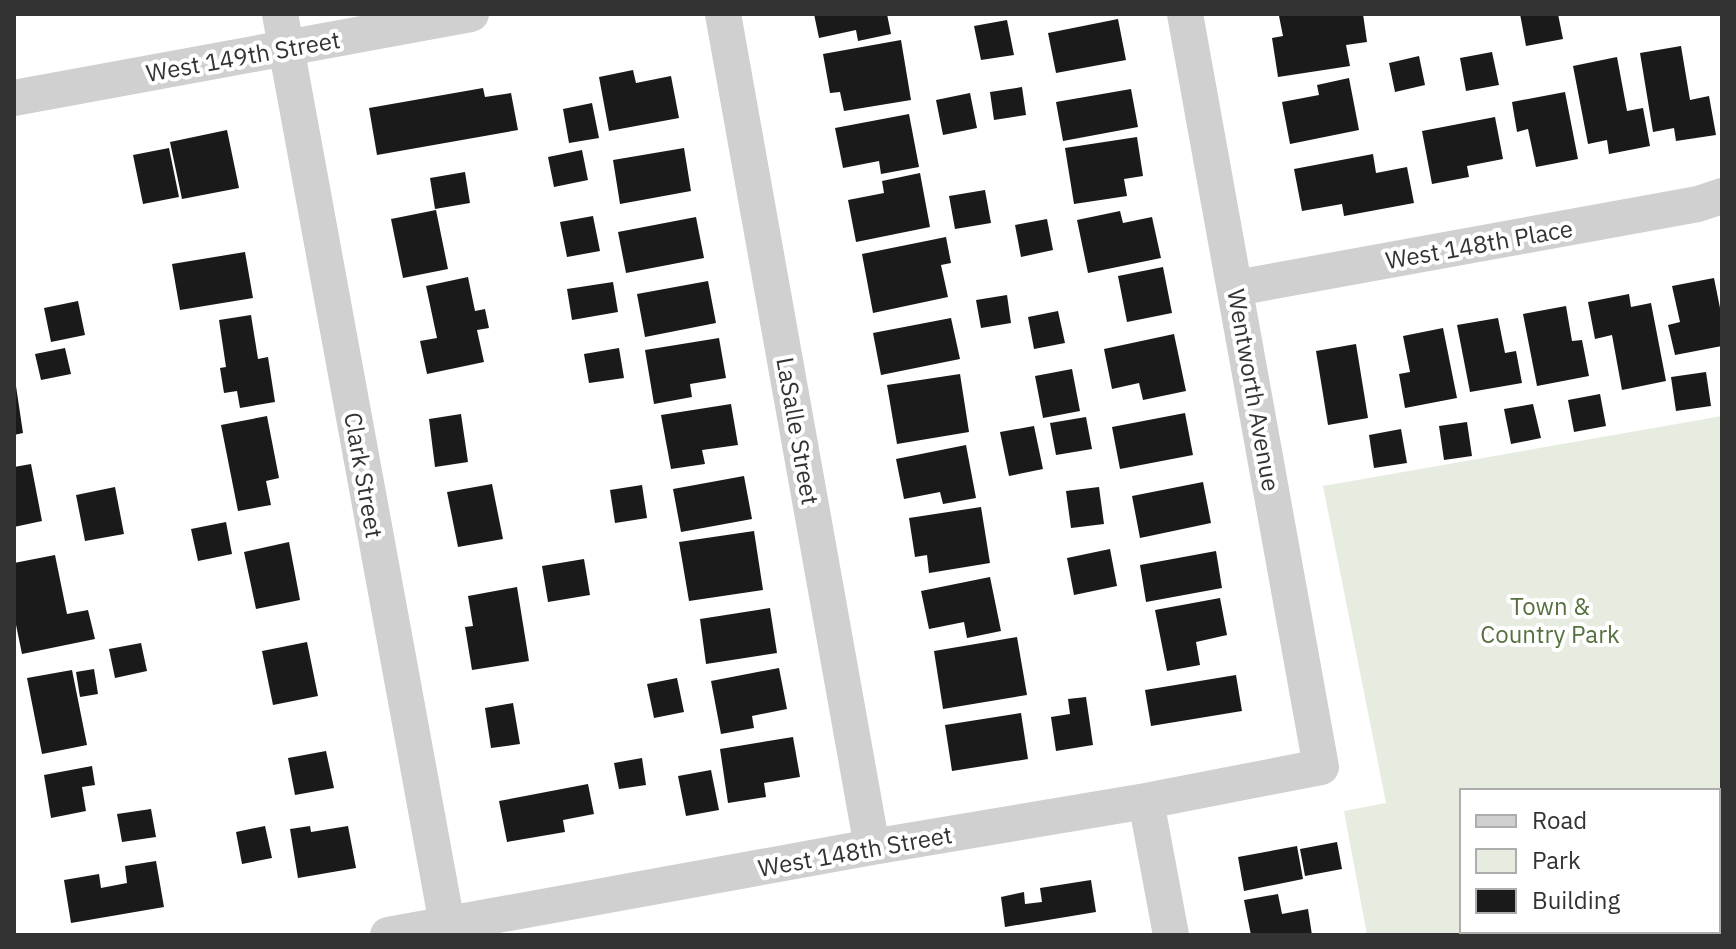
<svg xmlns="http://www.w3.org/2000/svg" width="1736" height="949" font-family="'IBM Plex Sans',sans-serif">
	<rect width="100%" height="100%" fill="#fff"/>
	<!-- green -->
	<path fill="#e6ecdf" fill-rule="evenodd" d="M 1722,416 L 1722,935 L 1367,935 L 1344,811 L 1386,803 L 1323,486 ZM 1462,791 L 1718,791 L 1718,931 L 1462,931 Z"/>
	<!-- building -->
	<path fill="#1a1a1a" d="M 814,14 L 887,14 L 891,34 L 858,41 L 856,30 L 819,38 Z
		M 1292,14 L 1363,14 L 1367,42 L 1346,45 L 1350,66 L 1278,77 L 1272,38 L 1283,36 L 1279,16 Z
		M 1520,14 L 1558,14 L 1563,39 L 1526,46 Z
		M 1118,19 L 1126,60 L 1056,73 L 1048,33 Z
		M 1007,20 L 1014,55 L 981,60 L 974,26 Z
		M 901,40 L 911,100 L 844,111 L 840,92 L 830,93 L 823,54 Z
		M 1681,46 L 1690,100 L 1709,96 L 1716,135 L 1676,141 L 1674,128 L 1653,132 L 1640,53 Z
		M 1492,52 L 1499,85 L 1466,91 L 1460,58 Z
		M 1419,56 L 1425,85 L 1395,92 L 1389,63 Z
		M 1617,57 L 1627,111 L 1643,108 L 1650,146 L 1609,154 L 1607,140 L 1588,144 L 1573,66 Z
		M 633,70 L 636,83 L 671,76 L 679,118 L 609,131 L 599,77 Z
		M 1349,78 L 1359,130 L 1290,144 L 1282,102 L 1319,95 L 1317,85 Z
		M 1022,87 L 1026,115 L 994,120 L 990,92 Z
		M 483,88 L 485,97 L 511,93 L 518,130 L 377,155 L 369,108 Z
		M 1131,89 L 1138,127 L 1063,141 L 1056,102 Z
		M 1565,92 L 1578,159 L 1536,167 L 1528,129 L 1517,132 L 1512,102 Z
		M 970,93 L 977,128 L 943,135 L 936,100 Z
		M 592,103 L 599,138 L 569,143 L 563,109 Z
		M 909,114 L 919,167 L 881,174 L 879,161 L 843,168 L 835,128 Z
		M 1495,117 L 1503,159 L 1467,166 L 1469,177 L 1432,184 L 1422,131 Z
		M 227,130 L 239,188 L 182,199 L 170,142 Z
		M 1137,137 L 1143,176 L 1124,179 L 1127,196 L 1074,204 L 1065,148 Z
		M 169,148 L 179,197 L 143,204 L 133,155 Z
		M 684,148 L 691,191 L 620,204 L 613,160 Z
		M 582,150 L 588,180 L 554,187 L 548,157 Z
		M 1373,154 L 1376,173 L 1407,167 L 1414,203 L 1344,216 L 1342,204 L 1302,211 L 1294,169 Z
		M 465,172 L 470,203 L 435,209 L 430,178 Z
		M 920,173 L 930,227 L 856,242 L 848,200 L 884,193 L 882,181 Z
		M 985,190 L 991,223 L 955,229 L 949,196 Z
		M 436,210 L 448,269 L 403,278 L 391,219 Z
		M 1120,211 L 1123,223 L 1152,217 L 1161,258 L 1088,273 L 1077,220 Z
		M 593,216 L 600,251 L 567,257 L 560,222 Z
		M 696,217 L 704,258 L 626,273 L 618,232 Z
		M 1047,219 L 1053,250 L 1021,257 L 1015,225 Z
		M 946,237 L 951,263 L 941,265 L 948,297 L 873,313 L 862,254 Z
		M 245,252 L 253,298 L 180,310 L 172,264 Z
		M 1163,267 L 1172,313 L 1127,322 L 1118,276 Z
		M 468,277 L 475,311 L 485,309 L 489,328 L 477,330 L 484,362 L 427,374 L 420,341 L 437,338 L 426,286 Z
		M 1714,278 L 1722,318 L 1722,346 L 1675,355 L 1668,325 L 1680,322 L 1672,286 Z
		M 708,281 L 716,323 L 645,337 L 637,294 Z
		M 613,282 L 618,312 L 572,320 L 567,289 Z
		M 1629,294 L 1631,307 L 1651,303 L 1666,381 L 1622,390 L 1612,335 L 1595,339 L 1588,302 Z
		M 1007,295 L 1011,323 L 981,328 L 976,300 Z
		M 78,301 L 85,335 L 51,342 L 44,308 Z
		M 1566,306 L 1572,341 L 1582,340 L 1589,376 L 1537,386 L 1523,314 Z
		M 1058,311 L 1065,343 L 1034,349 L 1028,317 Z
		M 251,315 L 258,359 L 268,357 L 275,402 L 240,408 L 237,391 L 224,393 L 220,368 L 226,367 L 219,320 Z
		M 951,318 L 960,359 L 881,375 L 873,333 Z
		M 1498,318 L 1505,353 L 1516,351 L 1522,383 L 1470,392 L 1457,325 Z
		M 1443,328 L 1457,398 L 1405,408 L 1399,374 L 1410,372 L 1403,336 Z
		M 1174,334 L 1186,391 L 1143,400 L 1139,383 L 1112,389 L 1104,349 Z
		M 719,338 L 726,378 L 690,384 L 692,397 L 654,404 L 645,350 Z
		M 1356,344 L 1368,418 L 1328,425 L 1316,351 Z
		M 65,348 L 71,374 L 41,380 L 35,354 Z
		M 619,348 L 624,378 L 589,383 L 584,354 Z
		M 1072,369 L 1080,411 L 1043,418 L 1035,376 Z
		M 1706,372 L 1711,406 L 1676,411 L 1671,377 Z
		M 960,374 L 969,432 L 897,444 L 887,385 Z
		M 14,386 L 16,386 L 23,433 L 14,435 Z
		M 1600,394 L 1606,426 L 1574,432 L 1568,400 Z
		M 731,404 L 738,445 L 702,450 L 705,464 L 671,469 L 661,415 Z
		M 1533,404 L 1541,438 L 1511,444 L 1504,409 Z
		M 1185,413 L 1193,455 L 1120,469 L 1112,427 Z
		M 461,414 L 468,462 L 435,467 L 429,419 Z
		M 267,416 L 279,478 L 266,481 L 271,505 L 238,511 L 221,425 Z
		M 1086,417 L 1092,449 L 1056,455 L 1050,423 Z
		M 1467,422 L 1472,456 L 1444,460 L 1439,426 Z
		M 1034,426 L 1043,469 L 1009,476 L 1000,432 Z
		M 1401,429 L 1407,463 L 1374,468 L 1369,435 Z
		M 966,445 L 976,498 L 943,504 L 940,492 L 904,499 L 896,459 Z
		M 31,464 L 42,521 L 14,527 L 14,467 Z
		M 744,476 L 752,519 L 681,532 L 673,489 Z
		M 1203,482 L 1211,523 L 1140,538 L 1132,496 Z
		M 492,484 L 503,539 L 458,547 L 447,492 Z
		M 642,485 L 647,518 L 615,523 L 610,490 Z
		M 115,487 L 124,534 L 85,541 L 76,495 Z
		M 1099,487 L 1104,524 L 1071,528 L 1066,491 Z
		M 981,507 L 990,563 L 929,573 L 927,555 L 915,557 L 909,518 Z
		M 226,522 L 232,554 L 198,561 L 191,529 Z
		M 754,531 L 763,590 L 689,601 L 679,542 Z
		M 289,542 L 300,600 L 256,609 L 244,552 Z
		M 1110,549 L 1117,586 L 1074,595 L 1067,558 Z
		M 1216,551 L 1222,588 L 1146,602 L 1140,565 Z
		M 55,555 L 67,614 L 88,610 L 95,639 L 22,654 L 14,615 L 14,563 Z
		M 584,559 L 590,595 L 548,602 L 542,566 Z
		M 990,577 L 1001,631 L 967,638 L 964,622 L 929,629 L 921,591 Z
		M 517,587 L 529,661 L 472,670 L 465,627 L 473,626 L 468,596 Z
		M 1220,598 L 1227,635 L 1196,642 L 1200,665 L 1167,671 L 1155,610 Z
		M 770,608 L 777,653 L 706,664 L 700,619 Z
		M 1017,637 L 1027,695 L 943,709 L 934,651 Z
		M 307,642 L 318,696 L 273,705 L 262,651 Z
		M 141,643 L 147,671 L 115,678 L 109,649 Z
		M 779,668 L 787,709 L 752,716 L 754,728 L 721,734 L 711,681 Z
		M 94,669 L 98,694 L 80,697 L 76,672 Z
		M 72,670 L 87,745 L 42,754 L 27,678 Z
		M 1236,675 L 1242,711 L 1151,726 L 1145,690 Z
		M 677,678 L 684,712 L 654,718 L 647,684 Z
		M 1086,697 L 1093,745 L 1056,751 L 1051,717 L 1070,714 L 1068,699 Z
		M 513,703 L 520,744 L 491,748 L 485,708 Z
		M 1021,713 L 1028,759 L 952,771 L 945,725 Z
		M 793,737 L 800,777 L 764,783 L 766,797 L 728,803 L 720,749 Z
		M 326,751 L 334,788 L 295,795 L 288,758 Z
		M 642,758 L 646,785 L 619,789 L 614,763 Z
		M 92,766 L 95,785 L 82,787 L 86,811 L 51,818 L 44,775 Z
		M 711,770 L 719,810 L 686,816 L 678,776 Z
		M 588,784 L 594,814 L 563,820 L 565,832 L 507,842 L 499,801 Z
		M 151,809 L 156,837 L 122,842 L 117,814 Z
		M 265,826 L 272,858 L 242,864 L 236,832 Z
		M 310,826 L 311,832 L 348,826 L 356,868 L 298,878 L 290,829 Z
		M 1337,842 L 1342,869 L 1305,876 L 1300,849 Z
		M 1297,846 L 1303,879 L 1244,891 L 1238,857 Z
		M 156,861 L 164,907 L 71,923 L 64,880 L 99,874 L 101,888 L 127,883 L 125,866 Z
		M 1091,880 L 1096,912 L 1005,927 L 1001,897 L 1024,892 L 1025,904 L 1042,902 L 1040,888 Z
		M 1278,894 L 1282,914 L 1308,909 L 1312,935 L 1251,935 L 1244,900 Z"/>
	<g fill="none" stroke-linecap="round" stroke-linejoin="round">
		<!-- minor -->
		<path stroke="#d0d0d0" stroke-width="36" d="M 280,14 L 449,935
			M 723,14 L 872,847
			M 14,98 L 471,14
			M 1236,288 L 1698,204 L 1722,196
			M 1146,801 L 1171,935
			M 388,935 L 872,847 L 1146,801 L 1321,767 L 1185,14"/>
	</g>
	<g text-anchor="middle" dominant-baseline="central" stroke-width="8" stroke-linejoin="round" paint-order="stroke">
		<!-- street labels -->
		<g font-size="24" fill="#333" stroke="#fff">
			<text transform="translate(243 56) rotate(-10)">West 149th Street</text>
			<text transform="translate(1479 244) rotate(-10)">West 148th Place</text>
			<text transform="translate(1254 390) rotate(80)">Wentworth Avenue</text>
			<text transform="translate(798 431) rotate(80)">LaSalle Street</text>
			<text transform="translate(364 475) rotate(80)">Clark Street</text>
			<text transform="translate(855 851) rotate(-10)">West 148th Street</text>
		</g>
		<!-- park labels -->
		<g font-size="24" fill="#56703f" stroke="#fff">
			<text x="1550" y="606">Town &amp;<tspan x="1550" dy="28">Country Park</tspan></text>
		</g>
	</g>
	<!-- border -->
	<rect width="1736" height="949" fill="none" stroke="#333333" stroke-width="32"/>
	<!-- legend -->
	<rect x="1460" y="789" width="260" height="144" fill="#ffffff" stroke="#adadad" stroke-width="2"/>
	<rect x="1476" y="815" width="40" height="12" fill="#d0d0d0" stroke="#adadad" stroke-width="2"/>
	<text x="1532" y="829" font-size="24" fill="#333333">Road</text>
	<rect x="1476" y="849" width="40" height="24" fill="#e6ecdf" stroke="#adadad" stroke-width="2"/>
	<text x="1532" y="869" font-size="24" fill="#333333">Park</text>
	<rect x="1476" y="889" width="40" height="24" fill="#1a1a1a" stroke="#adadad" stroke-width="2"/>
	<text x="1532" y="909" font-size="24" fill="#333333">Building</text>
</svg>
